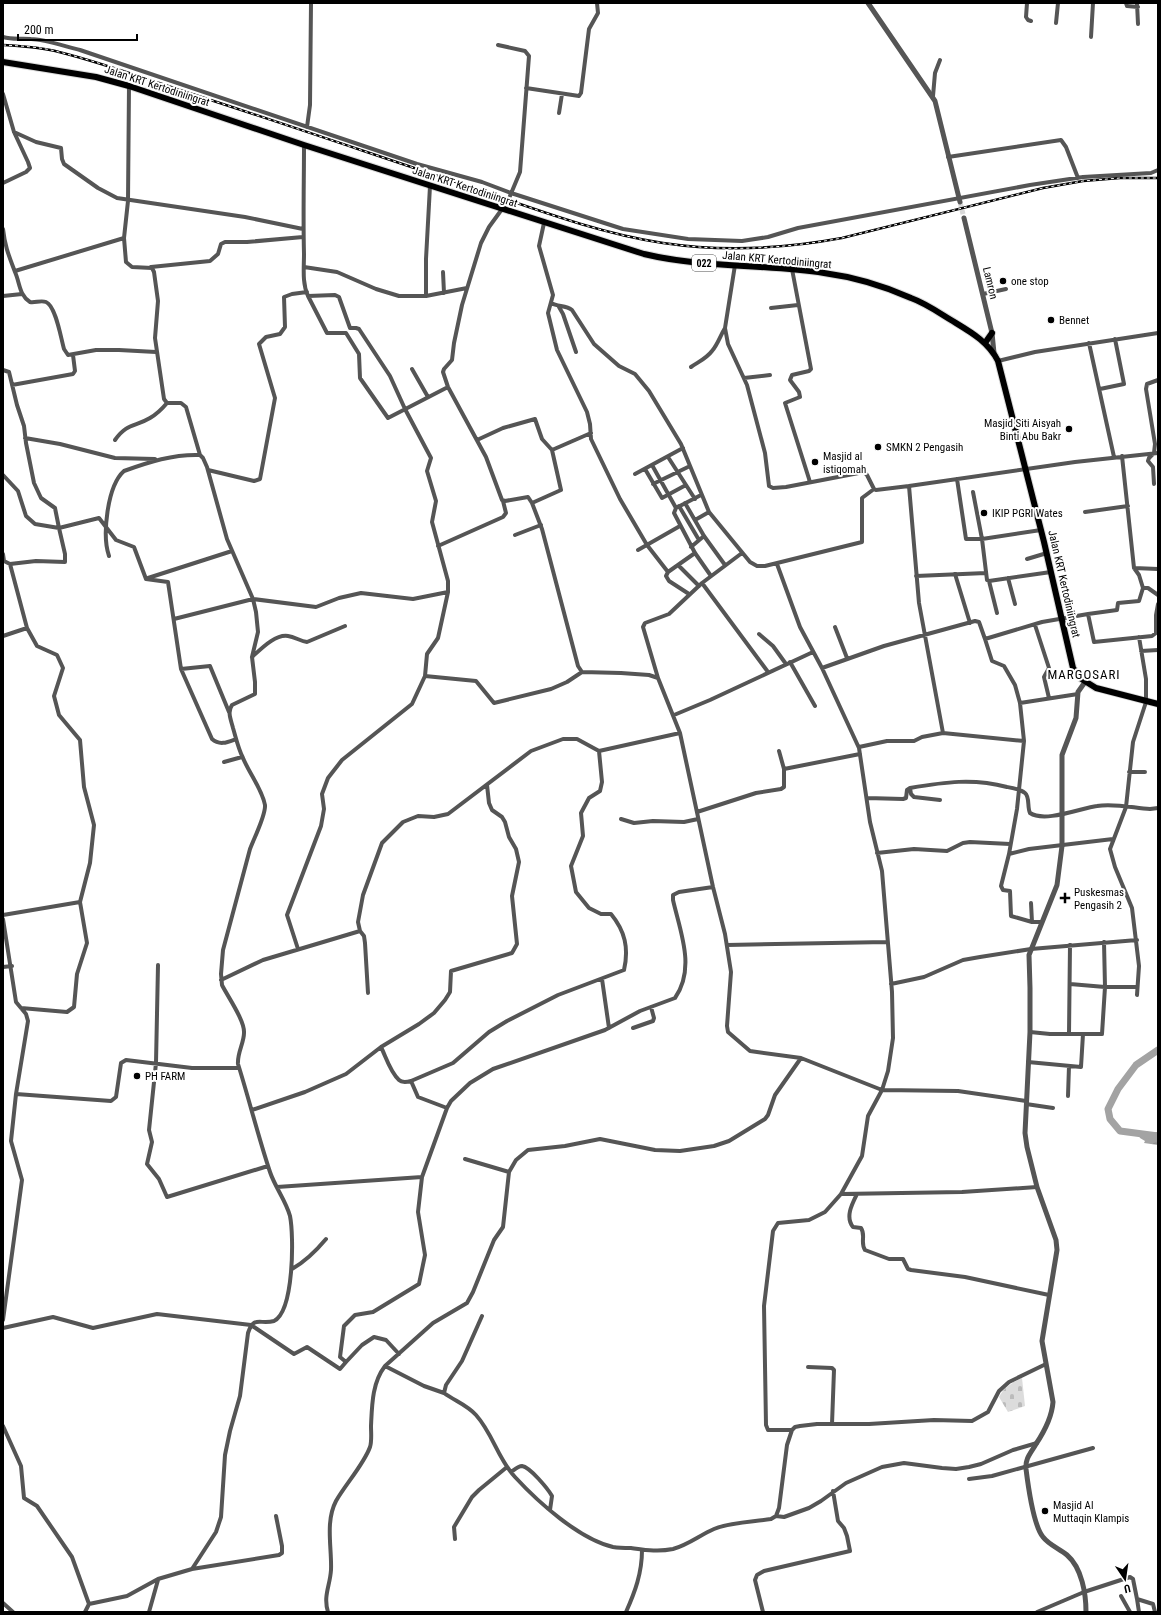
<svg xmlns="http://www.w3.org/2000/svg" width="1161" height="1615" font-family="'Roboto Condensed',sans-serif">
	<defs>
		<pattern id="cemetery-stones" width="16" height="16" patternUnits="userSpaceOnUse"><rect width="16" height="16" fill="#dcdcdc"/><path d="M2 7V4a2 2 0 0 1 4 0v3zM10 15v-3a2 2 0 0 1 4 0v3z" fill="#bbb"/></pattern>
		<pattern id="water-waves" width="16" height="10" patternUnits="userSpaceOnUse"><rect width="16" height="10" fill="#a3a3a3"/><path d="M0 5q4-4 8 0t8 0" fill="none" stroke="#8b8b8b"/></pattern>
	</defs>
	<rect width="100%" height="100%" fill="#fff"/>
	<!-- cemetery -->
	<path fill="url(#cemetery-stones)" d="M 1022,1378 L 1025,1406 L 1008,1412 L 999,1397 C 1004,1387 1012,1383 1022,1378 Z"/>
	<!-- water -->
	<path fill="url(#water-waves)" d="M 1140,1131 L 1150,1133 L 1158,1132 L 1158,1145 L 1144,1143 L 1145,1141 L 1140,1138 L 1137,1132 L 1141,1133 Z"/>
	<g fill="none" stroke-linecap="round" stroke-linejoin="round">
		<!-- river -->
		<path stroke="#a3a3a3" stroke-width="7" d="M 1158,1050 L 1136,1065 L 1118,1089 L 1108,1109 L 1110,1119 L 1120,1131 L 1158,1136"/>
		<!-- minor-tunnel -->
		<path stroke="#d9d9d9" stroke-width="4" stroke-dasharray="4 2" stroke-linecap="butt" d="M 505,205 L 510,196"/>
		<!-- tertiary-tunnel -->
		<path stroke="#d9d9d9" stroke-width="5" stroke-dasharray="5 2.5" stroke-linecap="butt" d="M 960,202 L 964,218"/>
		<!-- primary casing -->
		<g stroke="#dbdbdb" stroke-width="8">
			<path id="primary" d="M 3,62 L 96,77 L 129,86 L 304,145 L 644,254 C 703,268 764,264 824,273 C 854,277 884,286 911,298 C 925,303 938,312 951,320 C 969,331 988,341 998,361 L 1044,542 L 1073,668 L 1080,678 L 1096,688 L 1158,704
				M 985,343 L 992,333"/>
		</g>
		<!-- minor -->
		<path stroke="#555" stroke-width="4" d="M 1027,3 L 1026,17 L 1028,20 L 1031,21
			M 1126,3 L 1127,6 L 1138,7
			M 1137,3 L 1138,24
			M 1056,23 L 1058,3
			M 3,37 C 13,40 21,38 31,39 C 44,39 67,47 80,50 L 417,164 L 482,182 L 511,193 L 623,229 L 688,239 L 742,241 L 768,237 L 798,228 L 1030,185 L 1083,177 L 1151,173 L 1158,170
			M 1091,37 L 1093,3
			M 498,45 L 525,51 L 529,56 L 520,172 L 510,196
			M 526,88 L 579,96 L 581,93 L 589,29 L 598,13 L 597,3
			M 3,94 L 14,132 L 28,162 L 30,168 L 26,172 L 3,183
			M 933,96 L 935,73 L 940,60
			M 559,113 L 562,94
			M 307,127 L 310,105 L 311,3
			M 14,132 L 36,142 L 61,148 L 62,159 L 64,164 L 98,188 L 117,198 L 245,217 L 303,229
			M 948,157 L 1061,140 L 1066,147 L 1078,178
			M 505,205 L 489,227 L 481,243 L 462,305 L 454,343 L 452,360 L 444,369 L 443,372 L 448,387 L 486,457 L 502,500 L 505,501 L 528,497 L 532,503 L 542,529 L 578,666 L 582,672
			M 544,223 L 539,246 L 553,295 L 548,313 L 557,350 L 587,412 L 590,424 L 591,439 L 620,499 L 647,545 L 668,572
			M 3,229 C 5,247 9,256 15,272 C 20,283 19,295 30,302 C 35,303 41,300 46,302 C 56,306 61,339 64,349 L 68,355 L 96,350 L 119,350 L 156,352
			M 735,265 L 725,328 L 728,344 L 747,385 L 765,453 L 769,486 L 773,488 L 786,487 L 864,472 L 867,475 L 874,489
			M 151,267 L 210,261 L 218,254 L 221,244 L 225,242 L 247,242 L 303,237
			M 304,267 L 337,272 L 376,289 L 399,296 L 426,296 L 467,288
			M 792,269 L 811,369 L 809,371 L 792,375 L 790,380 L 799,392 L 800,397 L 785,403 L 810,482
			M 15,271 L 124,238
			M 443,272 L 444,293
			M 983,294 L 1006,289
			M 3,296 L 22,294
			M 308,296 L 327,333 L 346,333 L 359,354 L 360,378 L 388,418 L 448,387
			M 426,296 L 426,259 L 430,186
			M 551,303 C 558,307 566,305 572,310 L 594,344 L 619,366 L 635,374 L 649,391 L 681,444 L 709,512 L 750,562 L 757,566 L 765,566 L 862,542 L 862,498 L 874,489 L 876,490 L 909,486
			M 559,307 L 563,314 L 576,352
			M 771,308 L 798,305
			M 1089,343 L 1114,457
			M 998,361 L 1035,352 L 1158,333
			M 691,367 C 698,362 706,359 712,351 C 718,344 720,336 725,328
			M 412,369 L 428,397
			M 3,370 L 9,372 L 17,405 L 24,426 L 26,443 L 34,483 L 41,498 L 55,508 L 59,528 L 99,518 L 116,540 L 134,547 L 146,579 L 168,582 L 181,669 L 212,739 C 220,746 228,742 236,739
			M 744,378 L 770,375
			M 12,385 L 73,374 L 75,371 L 73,355
			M 1100,389 L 1124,384 L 1115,339
			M 25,438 L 60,444 L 115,458 L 155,459
			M 115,440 C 127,423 135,427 150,418 C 157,414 162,409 167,403
			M 477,440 L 503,428 L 535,419 L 542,439 L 552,450 L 591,433
			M 1122,456 L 1134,568 L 1139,575 L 1143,588 L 1148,588 L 1158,595
			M 668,457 L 695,499
			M 652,465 L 676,508
			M 645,469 L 662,498 L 686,485
			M 208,470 L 254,481 L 260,479 L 275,398 L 259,344 L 266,337 L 280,334 L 285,327 L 284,297 L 292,294 L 307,292
			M 635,474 L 683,448
			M 3,475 L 18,491 L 26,516 L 35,524 L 59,528 L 65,554 L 65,562 L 36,561 L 10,564 L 4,561 L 3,554
			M 957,479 L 966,539 L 982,539 L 1041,530
			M 653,484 L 690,466
			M 1154,484 L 1153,467 L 1148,461 L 1149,458 L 1154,453 L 1155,444 L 1146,389 L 1147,384 L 1158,380
			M 973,492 L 982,539 L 987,580 L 989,581 L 1051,572
			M 701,495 L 676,508 L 674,513 L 695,553 L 711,576
			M 532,503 L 561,490 L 552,450
			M 685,503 L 704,536 L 725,565
			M 679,506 L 699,540
			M 1085,512 L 1128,506
			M 695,520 L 709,512
			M 515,535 L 541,525
			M 438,546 L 503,517 L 506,513 L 503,501
			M 691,547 L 704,536
			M 638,550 L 680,526
			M 742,553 L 702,583 L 669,614 L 645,623 L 643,627 L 658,678 L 680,733 L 713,887 L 725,934 L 731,972 L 727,1026 L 728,1032 L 750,1051 L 801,1058 L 882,1090 L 958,1091 L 1026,1101
			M 109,556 C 102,536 107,486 124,471 C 149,462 173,454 200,455
			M 1027,559 L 1047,553
			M 777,564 L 800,627 L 822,668 L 859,748 L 870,822 L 882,871 L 892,992 L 893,1038 L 888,1071 L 882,1090 L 868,1116 L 862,1156 L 841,1194 L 962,1192 L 1037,1187
			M 678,565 L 699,586
			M 1134,568 L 1158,569
			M 955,574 L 970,623
			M 916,576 L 986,573
			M 148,578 L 232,551
			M 1008,578 L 1015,604
			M 989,581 L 997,613
			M 702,583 L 768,672
			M 689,594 L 669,581 L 666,576 L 668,572 L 695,553
			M 1088,614 L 1117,610 L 1118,603 L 1139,601 L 1143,588
			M 174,619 L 253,599 L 316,607 L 339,598 L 361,593 L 413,599 L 448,592
			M 1035,625 L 1049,668 L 1044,677 L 1049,698
			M 835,627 L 847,658
			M 759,634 L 773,646 L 786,664
			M 3,636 L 27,628 L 10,564
			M 985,639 L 992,661 L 1004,666 L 1015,685 L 1020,703 L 1024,741 L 1017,809 L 1009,854 L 1001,886 L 1003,890 L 1010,891 L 1011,916 L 1032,922 L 1042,922
			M 1141,651 L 1158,650
			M 252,657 C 261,649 275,634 288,636 C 295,637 300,641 307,642 L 345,626
			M 790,662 L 815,706
			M 822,668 L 884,646 L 975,621 L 979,622 L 985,639 L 1042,622 L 1088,614 L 1094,642 L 1152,636 L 1156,633 L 1156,615 L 1158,604
			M 181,669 L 210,666 L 229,712
			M 425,676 L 476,681 L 494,703 L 551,689 L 567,682 L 582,672 L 621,673 L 649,675 L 658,678
			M 1020,703 L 1078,694
			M 674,715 L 710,700 L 813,652
			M 943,733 L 919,603 L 909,486 L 1075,462 L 1158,453
			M 859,747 L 887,741 L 914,741 L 922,737 L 943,733 L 1024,741
			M 224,762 L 242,757
			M 784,769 L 860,754
			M 1129,772 L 1145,772
			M 910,788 L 911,794 L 914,797 L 940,800
			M 867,798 L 903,799 L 906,798 L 907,790 L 910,788 C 945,782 973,778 1007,787 C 1013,788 1020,789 1025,793 C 1030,797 1027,807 1030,813 C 1045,823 1081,808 1097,806 C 1114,803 1134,808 1150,809 L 1158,808
			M 697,812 L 756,793 L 781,789 L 784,787 L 784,769 L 779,751
			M 621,819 L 634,823 L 653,821 L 684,822 L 698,819
			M 877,853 L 914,849 L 947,851 L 963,843 L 970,842 L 1010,844
			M 1009,854 L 1029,849 L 1113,839
			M 1031,903 L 1032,922
			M 3,915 L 80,902
			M 3,919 L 16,1002 L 26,1014 L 28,1021 L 16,1094 L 11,1141 L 22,1180 L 3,1320
			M 360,931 L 364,936 L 365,943 L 368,993
			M 727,945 L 887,942
			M 298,949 L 287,915 L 321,826 L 324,809 L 322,794 L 328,778 L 342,760 L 412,704 L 425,676 L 427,654 L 438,638 L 448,592 L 448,581 L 432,522 L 436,501 L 427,471 L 431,458 L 405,409 L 390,376 L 359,329 L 356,328 L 350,328 L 339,297 L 335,295 L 308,296 C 302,283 304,268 304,254 C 303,217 304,181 304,145
			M 158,965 L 156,1063 L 149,1130 L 152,1142 L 147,1164 L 159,1179 L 167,1197 L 268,1166
			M 3,967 L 12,966
			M 602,979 L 609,1028
			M 221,980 L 263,960 L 360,931 L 358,922 L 363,895 L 382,843 L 403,822 L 418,816 L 434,817 L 448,814 L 531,751 L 563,739 L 577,739 L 599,751 L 680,733
			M 891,984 L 924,977 L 963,960 L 980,957 L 1031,949 L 1137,940
			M 1070,984 L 1105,987 L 1137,987
			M 1137,995 L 1139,966 L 1132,908 L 1115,867 L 1110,849 L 1126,807 L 1133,742 L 1146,702 L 1146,679 L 1139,637
			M 21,1008 L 67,1012 L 74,1007 L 77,974 L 87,943 L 80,902 L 90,863 L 94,825 L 84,787 L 80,740 L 59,715 L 54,696 L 63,668 L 57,655 L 37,646 L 27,628
			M 633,1028 L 653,1021 L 654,1018 L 651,1007
			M 1030,1032 L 1050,1034 L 1102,1034 L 1105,987 L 1104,942
			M 1069,1034 L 1070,945
			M 381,1047 C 386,1057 390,1072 399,1080 C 402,1083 407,1082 411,1081 L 453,1063 L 489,1032 L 507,1021 L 558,995 L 624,970 C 629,948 625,931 611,914 L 601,914 L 589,908 L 576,892 L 571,866 L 583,836 L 581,813 L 589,798 L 600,791 L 602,782 L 599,751
			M 1028,1062 L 1081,1067 L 1083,1034
			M 411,1081 L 418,1097 L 447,1108
			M 16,1094 L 111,1101 L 116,1097 L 121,1063 L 126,1060 L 192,1068 L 239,1068
			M 1068,1096 L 1069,1066
			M 1026,1104 L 1053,1108
			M 252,1110 L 305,1092 L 346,1074 L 381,1047 L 419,1024 L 434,1013 L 445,1000 L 450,992 L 451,971 L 512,953 L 517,944 L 512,896 L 519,862 L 516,849 L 509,837 L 505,822 L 502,817 L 492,810 L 489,803 L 487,785
			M 465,1159 L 509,1172
			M 277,1187 L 422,1177
			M 857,1194 C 852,1204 845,1217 853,1227 L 861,1228 C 866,1235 860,1243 865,1250 L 889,1259 L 903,1259 L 908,1269 L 911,1270 L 965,1277 L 1049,1295
			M 292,1269 C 306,1261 316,1251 326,1239
			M 482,1316 L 462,1361 L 446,1385 L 444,1393 C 455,1401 467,1405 476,1415 C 493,1434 498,1459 515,1477 C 538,1502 579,1539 613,1547 C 619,1548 625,1548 631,1548 C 646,1550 658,1552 673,1549 C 688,1545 700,1535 714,1529 C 731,1522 753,1522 771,1519 L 776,1516 L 779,1508 L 787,1445 L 792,1430 L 795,1427 L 800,1426 L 817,1424 L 869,1424 L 934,1420 L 972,1421 L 988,1412 L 999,1391 L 1009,1382 L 1046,1364
			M 3,1328 L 53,1317 L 93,1328 L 157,1314 L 251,1325 L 294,1354 L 307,1347 L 340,1369 L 346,1362
			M 399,1354 L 386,1340 L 374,1337 L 362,1345 L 346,1362 L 340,1357 L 344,1326 L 355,1315 L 373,1312 L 419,1284 L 425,1255 L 418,1212 L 422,1177 L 447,1108 L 451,1101 L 470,1083 L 493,1069 L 605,1030 L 640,1011 L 675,998 C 696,968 680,931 673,900 L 673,895 L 679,892 L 713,887
			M 385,1366 L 424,1386 L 444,1393
			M 808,1367 L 832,1368 L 834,1370 L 832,1424
			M 3,1426 L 21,1466 L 24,1498 L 37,1506 L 72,1557 L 89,1604
			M 792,1430 L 768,1430 L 766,1425 L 764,1306 L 773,1231 L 778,1223 L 809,1220 L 825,1212 L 841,1194
			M 511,1472 C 514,1470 518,1466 522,1466 C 530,1467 548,1489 552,1496 L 550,1510
			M 969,1479 L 992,1476 L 1093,1448
			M 776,1516 L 784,1517 L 809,1508 L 821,1501 L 846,1483 L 882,1467 L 904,1463 L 942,1468 L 956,1469 L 969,1467 L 981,1464 L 1013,1450 L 1037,1443
			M 455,1539 L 454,1527 L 472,1497 L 479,1490 L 507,1467
			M 192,1569 L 279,1555 L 282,1553 L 282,1546 L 276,1516
			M 1121,1596 L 1130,1612
			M 3,1603 L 13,1612
			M 85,1612 L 89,1604 L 127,1596 L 158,1579 L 192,1569 L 216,1532 L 221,1517 L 225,1455 L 230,1431 L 240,1396 L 248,1333 C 254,1315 260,1325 274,1321 C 294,1311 294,1236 290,1216 C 286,1201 275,1187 270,1172 C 258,1136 249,1099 238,1064 C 237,1053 244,1043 244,1033 C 245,1021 228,997 222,985 L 221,974 L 223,950 L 250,849 C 254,838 266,815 265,805 C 262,789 249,773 243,758 C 238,748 236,738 233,728 C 231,720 227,712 232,705 L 255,694 L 255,682 L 252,657 L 258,632 L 256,612 L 253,599 L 227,539 L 207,467 L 203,458 L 200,455 L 186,407 L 181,403 L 167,403 L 164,399 L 155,338 L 158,301 L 154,272 L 152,268 L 132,267 L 126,262 L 124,238 L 128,201 L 129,86
			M 149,1612 L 158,1580
			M 328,1612 C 323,1596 330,1586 331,1570 C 332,1548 325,1522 336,1501 C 345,1485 364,1464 370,1447 C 372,1441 371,1433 371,1426 C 372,1405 372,1383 385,1366 L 433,1323 L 467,1303 L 473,1292 L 494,1240 L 503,1227 L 509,1172 L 516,1160 L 528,1150 L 565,1146 L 600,1139 L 655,1150 L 680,1151 L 714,1146 L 729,1141 L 765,1119 L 768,1115 L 775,1095 L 801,1058
			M 626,1612 C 635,1592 642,1573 642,1550
			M 763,1612 L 755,1580 L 757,1575 L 764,1571 L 850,1551 L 847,1536 L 844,1528 L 838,1521 L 833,1491
			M 1037,1612 L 1084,1592 L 1130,1577 L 1133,1579 L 1137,1599
			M 1139,1612 L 1137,1599 L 1153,1604 L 1155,1612"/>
		<!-- tertiary -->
		<path stroke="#555" stroke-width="5" d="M 868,3 L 935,101 L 960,202
			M 964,218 L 992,333 L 994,353
			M 1085,682 L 1078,692 L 1076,718 L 1062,755 L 1062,846 L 1057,885 L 1029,955 L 1030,988 L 1030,1032 L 1025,1133 L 1027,1147 L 1037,1187 L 1056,1240 L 1057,1250 L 1042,1341 L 1053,1402 C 1052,1416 1044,1432 1036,1444 C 1031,1453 1025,1458 1026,1469 C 1028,1485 1033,1525 1043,1537 C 1049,1545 1060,1549 1067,1555 C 1082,1568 1086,1594 1086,1612"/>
		<!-- primary -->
		<use href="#primary" stroke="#000" stroke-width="6"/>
		<!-- rail casing -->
		<g stroke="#000" stroke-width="2.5">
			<path id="rail" d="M 3,45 C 22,46 41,47 59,52 C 103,63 146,79 189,93 C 276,121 363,151 450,180 C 520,203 590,232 663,243 C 723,252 782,249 842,238 L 1043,188 L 1083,181 L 1120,178 L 1158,178"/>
		</g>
		<!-- rail -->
		<use href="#rail" stroke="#fff" stroke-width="1" stroke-dasharray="3" stroke-linecap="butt"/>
	</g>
	<!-- markers -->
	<g fill="#000" stroke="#fff" stroke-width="1.5">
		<circle cx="1003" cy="281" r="4"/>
		<circle cx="1051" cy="320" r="4"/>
		<circle cx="1069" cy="429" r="4"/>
		<circle cx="878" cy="447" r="4"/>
		<circle cx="815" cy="462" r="4"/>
		<circle cx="984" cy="513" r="4"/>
		<path d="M1063 892h4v4h4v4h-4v4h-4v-4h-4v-4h4z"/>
		<circle cx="137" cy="1076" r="4"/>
		<circle cx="1045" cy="1511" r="4"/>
	</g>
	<g text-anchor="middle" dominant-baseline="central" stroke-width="4" stroke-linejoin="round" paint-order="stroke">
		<!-- shield labels -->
		<rect fill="#fff" stroke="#4c4c4c" stroke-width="1" x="692" y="255" width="24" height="16" rx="3"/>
		<g font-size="10" font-weight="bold" fill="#000">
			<text x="704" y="263">022</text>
		</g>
		<!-- street labels -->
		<g font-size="11" fill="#000" stroke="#fff">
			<text transform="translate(157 86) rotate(18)">Jalan KRT Kertodiniingrat</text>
			<text transform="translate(465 187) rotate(18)">Jalan KRT Kertodiniingrat</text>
			<text transform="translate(777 260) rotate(5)">Jalan KRT Kertodiniingrat</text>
			<text transform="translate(990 283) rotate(76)">Lamron</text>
			<text transform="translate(1064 584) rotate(77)">Jalan KRT Kertodiniingrat</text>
		</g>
		<!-- poi labels -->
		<g font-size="11" fill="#000" stroke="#fff" text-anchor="start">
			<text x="1011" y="281">one stop</text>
			<text x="1059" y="320">Bennet</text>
			<text x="1061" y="423" text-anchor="end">Masjid Siti Aisyah<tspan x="1061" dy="13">Binti Abu Bakr</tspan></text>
			<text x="886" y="447">SMKN 2 Pengasih</text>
			<text x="823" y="456">Masjid al<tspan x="823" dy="13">istiqomah</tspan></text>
			<text x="992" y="513">IKIP PGRI Wates</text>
			<text x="1074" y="892">Puskesmas<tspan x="1074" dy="13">Pengasih 2</tspan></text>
			<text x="145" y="1076">PH FARM</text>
			<text x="1053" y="1505">Masjid Al<tspan x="1053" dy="13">Muttaqin Klampis</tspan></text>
		</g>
		<!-- quarter labels -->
		<g font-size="13" letter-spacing="1" fill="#000" stroke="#fff">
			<text x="1084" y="674">MARGOSARI</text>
		</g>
	</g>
	<!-- border -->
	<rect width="1161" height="1615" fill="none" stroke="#000000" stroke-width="8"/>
	<!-- north arrow -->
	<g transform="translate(1125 1579) rotate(167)" stroke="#ffffff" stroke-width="3" paint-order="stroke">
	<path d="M0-3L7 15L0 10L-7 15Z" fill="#000000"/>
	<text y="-6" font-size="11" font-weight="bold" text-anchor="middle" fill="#000000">U</text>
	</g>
	<!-- scale -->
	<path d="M18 34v6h119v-6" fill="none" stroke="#000000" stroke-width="2"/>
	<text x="24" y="34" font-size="12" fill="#000000" stroke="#ffffff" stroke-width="3" paint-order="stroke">200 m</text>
</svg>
